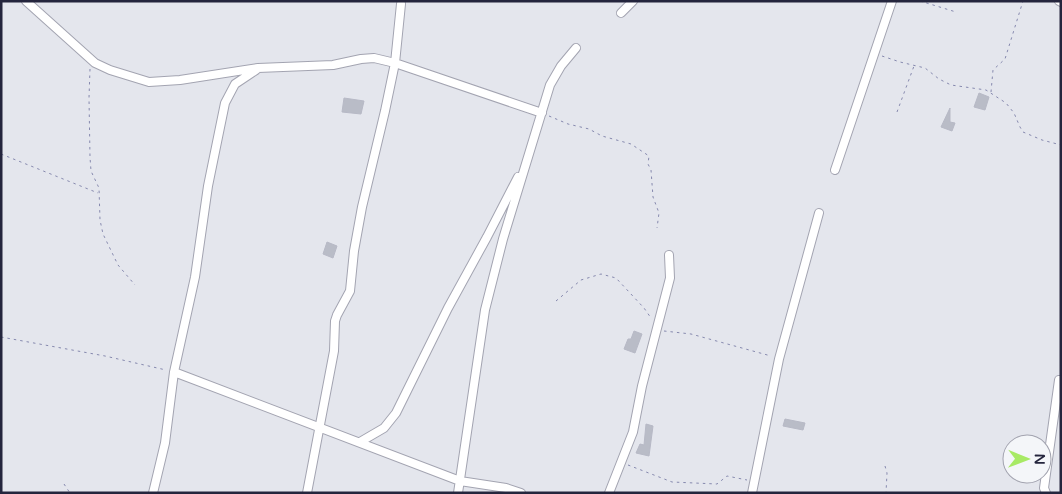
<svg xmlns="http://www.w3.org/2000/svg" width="1062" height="494" font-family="'Varela Round',sans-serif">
	<rect width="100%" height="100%" fill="#e4e6ed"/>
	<!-- building -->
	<path fill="#b9bcc7" stroke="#b7b9c6" d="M 979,93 L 989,97 L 985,110 L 974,107 Z
		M 344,98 L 364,101 L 361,114 L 342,112 Z
		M 950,108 L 950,122 L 955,123 L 952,131 L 941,127 Z
		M 327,242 L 337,246 L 333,258 L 323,254 Z
		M 634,331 L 642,334 L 635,353 L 624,349 L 628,339 L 631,339 Z
		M 785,419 L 805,423 L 803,430 L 783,426 Z
		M 646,424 L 653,426 L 649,456 L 636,453 L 640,444 L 644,445 Z"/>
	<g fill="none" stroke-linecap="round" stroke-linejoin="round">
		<!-- minor casing -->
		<g stroke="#a3a4b1" stroke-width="10">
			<path id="minor" d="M 26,1 L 95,63 L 110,70 L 149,82 L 180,80 L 258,68 L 333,65 L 361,59 L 374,58 L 395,63 L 542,113
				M 1059,1 L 1061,2
				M 621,13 L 633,1
				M 835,170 L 892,1
				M 174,372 L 460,481 L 506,488 L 521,493
				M 360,442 L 384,428 L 396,413 L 448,308 L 487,237 L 518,177
				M 153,493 L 165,443 L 174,372 L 195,277 L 208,186 L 225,103 L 235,84 L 256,70
				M 307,493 L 334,351 L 335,321 L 337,315 L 350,291 L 354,251 L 362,207 L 385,111 L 395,63 L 401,4
				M 458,493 L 485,310 L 503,239 L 550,85 L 561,66 L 576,48
				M 609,493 L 633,432 L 642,386 L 670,278 L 669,255
				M 752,493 L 779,359 L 819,213
				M 1046,493 L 1044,488 L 1059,380"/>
		</g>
		<!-- path -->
		<path stroke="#8689ae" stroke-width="1" stroke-dasharray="2.5 4" stroke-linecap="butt" d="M 920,1 L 956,12
			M 882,56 L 900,62 L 925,68 L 939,79 L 951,85 L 986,90 L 1006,103 L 1014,113 L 1020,127 L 1023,132 L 1042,140 L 1061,145
			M 90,69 L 89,98 L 90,157 L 91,171 L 99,188 L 100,220 L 103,234 L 118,265 L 135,285
			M 991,92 L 993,70 L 1005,59 L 1023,1
			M 897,112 L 914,66
			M 549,116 L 568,124 L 589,129 L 602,136 L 631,144 L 649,156 L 648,164 L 651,170 L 653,197 L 659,213 L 657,228
			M 1,154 L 98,193
			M 556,301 L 581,280 L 601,274 L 616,278 L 644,308 L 651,318
			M 664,331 L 691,334 L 771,356
			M 1,337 L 105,356 L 166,370
			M 628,465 L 672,482 L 717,484 L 727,476 L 747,480
			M 885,466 L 887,473 L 886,493
			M 64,484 L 70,493"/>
		<!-- minor -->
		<use href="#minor" stroke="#fff" stroke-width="8"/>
	</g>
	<!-- border -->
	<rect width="1062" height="494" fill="none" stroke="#24253d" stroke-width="5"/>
	<!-- north arrow -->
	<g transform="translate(1027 459) rotate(91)"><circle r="24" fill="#f4f6f9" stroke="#a1a2ae"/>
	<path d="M0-4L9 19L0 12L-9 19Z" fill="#a8ea65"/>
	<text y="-8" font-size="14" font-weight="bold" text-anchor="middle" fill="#24253d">N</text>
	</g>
</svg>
